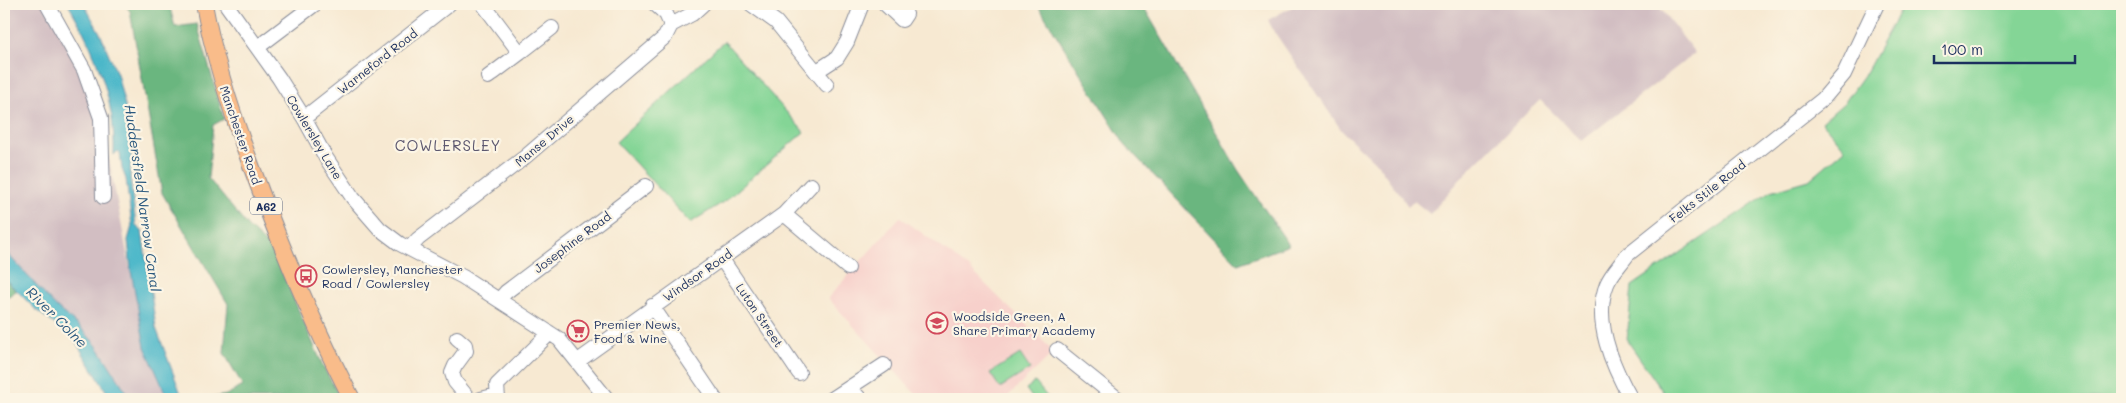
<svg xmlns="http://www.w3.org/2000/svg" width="2126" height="403" font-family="Mali,sans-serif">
	<rect width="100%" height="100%" fill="#fcf5e5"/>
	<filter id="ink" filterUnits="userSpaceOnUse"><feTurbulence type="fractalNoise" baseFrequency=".02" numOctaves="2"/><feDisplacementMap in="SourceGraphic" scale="10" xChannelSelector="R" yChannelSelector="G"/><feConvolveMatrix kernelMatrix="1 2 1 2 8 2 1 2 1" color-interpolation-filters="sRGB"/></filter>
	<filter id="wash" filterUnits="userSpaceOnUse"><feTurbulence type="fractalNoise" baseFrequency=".0096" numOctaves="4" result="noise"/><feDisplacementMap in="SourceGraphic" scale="20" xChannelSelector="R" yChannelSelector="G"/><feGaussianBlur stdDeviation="1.12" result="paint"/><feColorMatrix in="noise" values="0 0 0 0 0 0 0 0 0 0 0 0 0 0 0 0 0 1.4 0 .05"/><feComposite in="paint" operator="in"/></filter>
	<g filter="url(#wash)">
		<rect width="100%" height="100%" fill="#f7e9d2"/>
		<!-- built -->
		<path fill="#f7d0cb" d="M 900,217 L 968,267 L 1049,347 L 1051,355 L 1005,399 L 920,399 L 828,298 Z"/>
		<!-- industrial -->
		<path fill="#d2bec2" d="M 4,4 L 47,4 L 101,118 L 145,347 L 168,399 L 131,399 L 97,346 L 81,328 L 56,307 L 4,250 Z
			M 1297,4 L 1657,4 L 1695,53 L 1582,141 L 1540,100 L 1464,175 L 1430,214 L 1414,201 L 1408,206 L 1378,165 L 1342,131 L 1273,30 L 1268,20 Z"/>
		<!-- green -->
		<path fill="#84d596" stroke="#50827a" d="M 1903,4 L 2122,4 L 2122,399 L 1668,399 L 1627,340 L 1632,286 L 1771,191 L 1809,180 L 1845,149 L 1822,122 L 1845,102 L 1867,71 Z
			M 724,41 L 804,132 L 725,201 L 690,223 L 616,142 Z
			M 1020,354 L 1030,369 L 1000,388 L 990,373 Z
			M 1035,382 L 1049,399 L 1033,399 L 1026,389 Z"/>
		<!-- forest -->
		<path fill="#6bb67f" stroke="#43726e" d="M 124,4 L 169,4 L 175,27 L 197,24 L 224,119 L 213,125 L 208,178 L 248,227 L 272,249 L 323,366 L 341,399 L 206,399 L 226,395 L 243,386 L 224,353 L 228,304 L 162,193 L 130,11 Z
			M 1037,4 L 1142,4 L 1238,170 L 1289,245 L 1238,264 L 1125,145 Z
			M 4,278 L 16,291 L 4,299 Z"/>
		<!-- water -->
		<path fill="#4cb7c9" stroke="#347394" d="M 68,4 L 84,4 L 100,33 L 117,74 L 126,110 L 131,154 L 130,177 L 136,226 L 142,231 L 156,328 L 183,399 L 168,399 L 145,347 L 131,271 L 128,240 L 132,226 L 126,179 L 122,169 L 120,153 L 118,151 L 114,155 C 116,102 95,49 68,4 Z
			M 4,250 L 56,307 L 81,328 L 97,346 L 131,399 L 111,399 L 74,339 L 36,310 L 4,278 Z"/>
	</g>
	<g filter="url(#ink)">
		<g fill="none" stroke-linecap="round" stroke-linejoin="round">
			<!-- minor casing -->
			<g stroke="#898c98" stroke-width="16">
				<path id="minor" d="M 47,4 L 84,70 L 101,118 L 103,197
					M 226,4 L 279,78 L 304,118 L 326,158 L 353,198 L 380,229 L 400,244 L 463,277 L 559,339 L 607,399
					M 483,4 L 520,53 L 488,77
					M 655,4 L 666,14 L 671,25 L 692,14 L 703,4
					M 751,4 L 776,22 L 827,85
					M 885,4 L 902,20 L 906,14
					M 258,47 L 315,4
					M 520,53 L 552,28
					M 817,71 L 837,58 L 847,42 L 862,4
					M 304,118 L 449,4
					M 784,214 L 848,268
					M 410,248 L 418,239 L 525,157 L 665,37 L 671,25
					M 721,258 L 799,373
					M 499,300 L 506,292 L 646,186
					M 652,306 L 715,399
					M 457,338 L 465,345 L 466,351 L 455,366 L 452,373 L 455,382 L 469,399
					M 1057,350 L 1118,399
					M 578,361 L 784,214 L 811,185
					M 850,388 L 860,399
					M 481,399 L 497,395
					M 498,399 L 497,385 L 550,333
					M 832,399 L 884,365
					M 1631,399 C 1613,367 1592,321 1607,284 C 1611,274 1621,264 1627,255 L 1823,99 L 1844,74 L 1877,4"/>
			</g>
			<!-- major casing -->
			<g stroke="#898c98" stroke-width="18">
				<path id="major" d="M 204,4 C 214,60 232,114 252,168 C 281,247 313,325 352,399"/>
			</g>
			<!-- minor -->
			<use href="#minor" stroke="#fff" stroke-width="14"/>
			<!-- major -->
			<use href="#major" stroke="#f9bc8a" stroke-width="16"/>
		</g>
	</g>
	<!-- icons -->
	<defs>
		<g id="bus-ring" transform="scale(1.125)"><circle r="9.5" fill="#fcf5e5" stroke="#d1495b" stroke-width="1.5"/><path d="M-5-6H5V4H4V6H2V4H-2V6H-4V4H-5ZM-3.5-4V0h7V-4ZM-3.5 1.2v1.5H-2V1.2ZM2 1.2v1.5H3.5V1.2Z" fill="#d1495b"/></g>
		<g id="school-ring" transform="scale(1.125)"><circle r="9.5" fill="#fcf5e5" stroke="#d1495b" stroke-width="1.5"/><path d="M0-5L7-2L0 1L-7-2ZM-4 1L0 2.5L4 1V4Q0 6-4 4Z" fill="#d1495b"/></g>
		<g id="supermarket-ring" transform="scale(1.125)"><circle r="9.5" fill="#fcf5e5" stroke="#d1495b" stroke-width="1.5"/><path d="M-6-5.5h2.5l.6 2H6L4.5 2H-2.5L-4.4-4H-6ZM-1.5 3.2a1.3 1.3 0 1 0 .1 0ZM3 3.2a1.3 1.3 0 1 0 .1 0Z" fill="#d1495b"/></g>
	</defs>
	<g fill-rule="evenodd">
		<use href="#bus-ring" x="306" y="276"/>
		<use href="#school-ring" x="937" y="323"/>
		<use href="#supermarket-ring" x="578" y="331"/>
	</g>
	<g text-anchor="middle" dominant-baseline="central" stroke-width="4.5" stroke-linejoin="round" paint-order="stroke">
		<!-- shield labels -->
		<rect fill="#fcf5e5" stroke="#5e6a86" stroke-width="1" x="250" y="197.5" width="32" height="17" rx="4"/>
		<g font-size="11" font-weight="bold" fill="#1b2f5e">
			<text x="266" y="206">A62</text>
		</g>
		<!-- street labels -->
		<g font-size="12" fill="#1b2f5e" stroke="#fcf5e5">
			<text transform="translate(377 61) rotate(-38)">Warneford Road</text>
			<text transform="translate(241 135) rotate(71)">Manchester Road</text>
			<text transform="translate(315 137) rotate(59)">Cowlersley Lane</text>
			<text transform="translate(544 140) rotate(-40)">Manse Drive</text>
			<text transform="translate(1707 191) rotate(-38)">Felks Stile Road</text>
			<text transform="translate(572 242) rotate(-37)">Josephine Road</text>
			<text transform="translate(697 275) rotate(-35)">Windsor Road</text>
			<text transform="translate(760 315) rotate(56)">Luton Street</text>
		</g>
		<!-- poi labels -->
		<g font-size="12" fill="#1b2f5e" stroke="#fcf5e5" text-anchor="start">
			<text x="322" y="269">Cowlersley, Manchester<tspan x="322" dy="14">Road / Cowlersley</tspan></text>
			<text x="953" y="316">Woodside Green, A<tspan x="953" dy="14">Share Primary Academy</tspan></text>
			<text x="594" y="324">Premier News,<tspan x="594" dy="14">Food &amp; Wine</tspan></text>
		</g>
		<!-- water labels -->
		<g font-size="14" font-style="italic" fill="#2a587e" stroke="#fcf5e5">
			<text transform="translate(143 198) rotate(82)">Huddersfield Narrow Canal</text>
			<text transform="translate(57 317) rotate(45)">River Colne</text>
		</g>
		<!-- quarter labels -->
		<g font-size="15" letter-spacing="1" fill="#5e5970" stroke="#fcf5e5">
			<text x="448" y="145">COWLERSLEY</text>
		</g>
	</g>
	<!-- margin -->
	<rect width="2126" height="403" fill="none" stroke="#fcf5e5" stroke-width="20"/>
	<!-- scale -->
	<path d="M1934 55v8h141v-8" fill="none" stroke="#1b2f5e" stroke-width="2.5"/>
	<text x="1941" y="55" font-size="15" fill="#1b2f5e" stroke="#fcf5e5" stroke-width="4" paint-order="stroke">100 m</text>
</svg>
